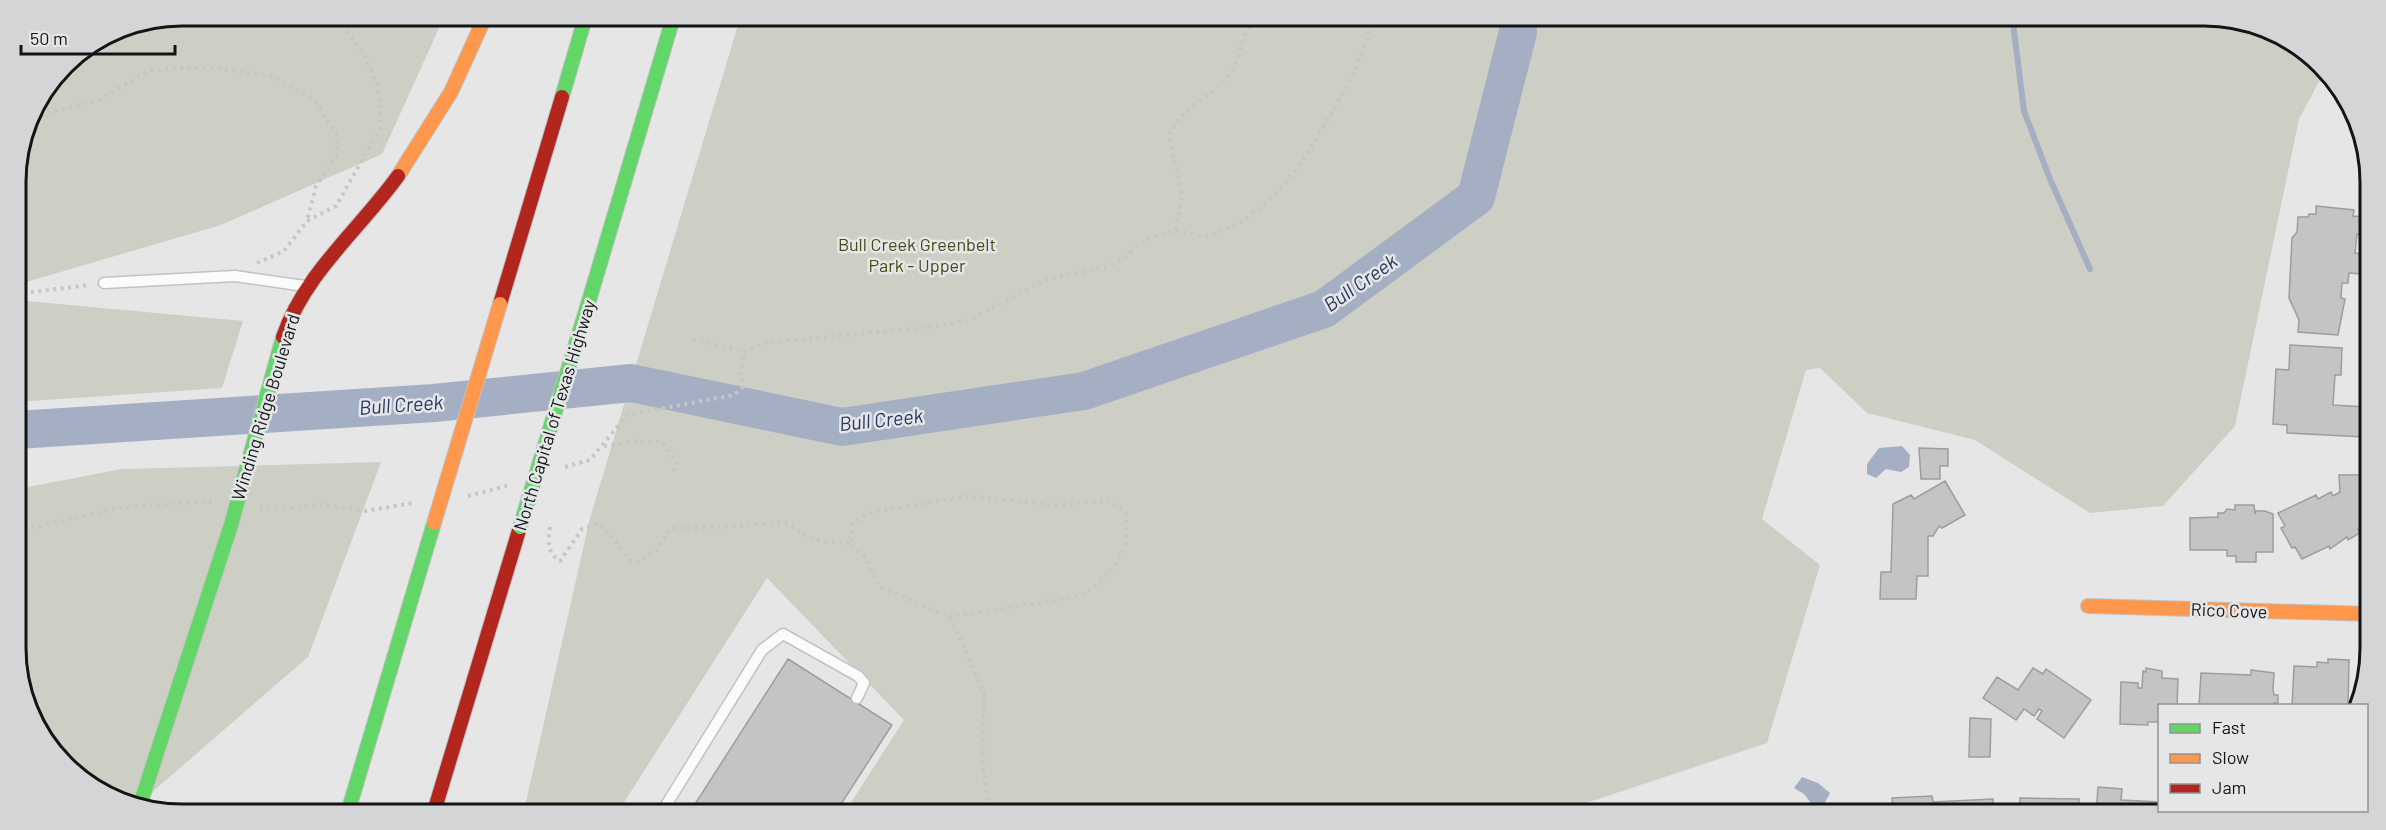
<svg xmlns="http://www.w3.org/2000/svg" width="2386" height="830" font-family="Barlow,sans-serif">
	<rect width="100%" height="100%" fill="#e6e6e7"/>
	<!-- green -->
	<path fill="#cecfc4" d="M 181,15 L 445,15 L 382,154 L 221,225 L 16,285 L 15,170 L 32,107 L 71,57 L 118,28 Z
		M 741,15 L 2205,15 L 2258,24 L 2326,69 L 2299,119 L 2235,426 L 2163,506 L 2090,513 L 1975,440 L 1867,413 L 1820,368 L 1806,370 L 1762,519 L 1820,565 L 1767,743 L 1550,815 L 843,815 L 904,720 L 767,578 L 616,815 L 523,815 L 590,518 Z
		M 16,300 L 243,321 L 222,388 L 17,402 Z
		M 381,462 L 308,657 L 150,794 L 128,806 L 57,759 L 18,681 L 17,489 L 122,469 Z"/>
	<!-- water -->
	<path fill="#a5afc3" d="M 1902,446 L 1910,455 L 1909,467 L 1901,472 L 1886,469 L 1876,478 L 1867,474 L 1867,464 L 1879,448 Z
		M 1802,777 L 1818,783 L 1830,793 L 1824,804 L 1811,803 L 1804,794 L 1794,788 Z"/>
	<g fill="none" stroke-linecap="round" stroke-linejoin="round">
		<!-- stream -->
		<path stroke="#a5afc3" stroke-width="6" d="M 2012,15 L 2024,111 L 2050,179 L 2090,269"/>
		<!-- river -->
		<path stroke="#a5afc3" stroke-width="38" d="M 17,430 L 434,403 L 631,383 L 842,427 L 1084,391 L 1324,309 L 1476,197 L 1518,32 L 1517,15"/>
	</g>
	<!-- building -->
	<path fill="#c4c4c5" stroke="#9d9d9e" stroke-width="1.5" d="M 2316,206 L 2354,210 L 2353,216 L 2363,217 L 2361,235 L 2357,234 L 2355,253 L 2362,254 L 2360,274 L 2349,273 L 2348,283 L 2342,283 L 2341,298 L 2345,299 L 2338,335 L 2298,332 L 2299,320 L 2289,298 L 2292,238 L 2297,232 L 2298,217 L 2308,217 L 2309,214 L 2316,214 Z
		M 2290,345 L 2342,348 L 2341,375 L 2335,375 L 2333,405 L 2366,407 L 2365,437 L 2287,433 L 2287,425 L 2273,424 L 2276,369 L 2289,370 Z
		M 1919,448 L 1948,449 L 1948,466 L 1940,466 L 1940,479 L 1921,479 Z
		M 2339,475 L 2366,475 L 2366,525 L 2358,529 L 2360,533 L 2348,540 L 2347,537 L 2330,549 L 2329,546 L 2302,559 L 2295,547 L 2292,548 L 2281,528 L 2285,526 L 2278,513 L 2316,495 L 2318,499 L 2331,492 L 2333,496 L 2340,492 Z
		M 1945,481 L 1965,515 L 1942,528 L 1939,526 L 1933,536 L 1928,536 L 1928,576 L 1917,576 L 1916,599 L 1880,599 L 1881,572 L 1891,572 L 1893,504 L 1911,495 L 1914,499 Z
		M 2235,505 L 2254,505 L 2255,514 L 2256,511 L 2265,511 L 2273,514 L 2273,552 L 2256,552 L 2256,562 L 2236,562 L 2236,556 L 2227,556 L 2227,550 L 2190,550 L 2190,518 L 2218,517 L 2218,513 L 2224,513 L 2227,509 L 2235,510 Z
		M 788,659 L 892,725 L 834,815 L 688,815 Z
		M 2328,659 L 2349,660 L 2348,706 L 2292,706 L 2294,666 L 2317,667 L 2317,662 L 2328,663 Z
		M 2033,668 L 2043,674 L 2046,669 L 2091,700 L 2064,738 L 2037,719 L 2042,711 L 2039,709 L 2034,716 L 2024,709 L 2016,720 L 1983,698 L 1997,677 L 2018,690 Z
		M 2146,668 L 2162,671 L 2162,678 L 2178,679 L 2177,706 L 2160,706 L 2159,722 L 2148,722 L 2148,725 L 2120,724 L 2121,682 L 2138,683 L 2138,688 L 2142,688 L 2143,671 L 2146,672 Z
		M 2251,670 L 2274,673 L 2273,690 L 2274,695 L 2278,695 L 2278,703 L 2274,703 L 2274,706 L 2199,706 L 2201,673 L 2251,675 Z
		M 1970,718 L 1991,719 L 1990,757 L 1969,757 Z
		M 2098,787 L 2122,789 L 2121,800 L 2160,802 L 2160,815 L 2096,815 Z
		M 1932,796 L 1933,802 L 1993,799 L 1994,815 L 1893,815 L 1892,798 Z
		M 2020,798 L 2079,799 L 2078,815 L 1996,815 L 1997,805 L 2020,805 Z
		M 2181,810 L 2226,810 L 2215,815 L 2180,815 Z"/>
	<g fill="none" stroke-linecap="round" stroke-linejoin="round">
		<!-- lane casing -->
		<g stroke="#c1c2c3" stroke-width="13">
			<path id="lane" d="M 104,283 L 235,276 L 305,286
				M 660,815 L 762,650 L 783,634 L 858,676 L 864,683 L 857,698"/>
		</g>
		<!-- fast casing -->
		<g stroke="#c1c2c3" stroke-width="16">
			<path id="fast" d="M 562,97 L 586,15
				M 588,304 L 674,15
				M 139,808 L 231,525 L 283,337
				M 347,815 L 434,523"/>
		</g>
		<!-- slow casing -->
		<g stroke="#c1c2c3" stroke-width="16">
			<path id="slow" d="M 398,176 L 451,92 L 486,15
				M 2088,606 L 2371,614"/>
		</g>
		<!-- jam casing -->
		<g stroke="#c1c2c3" stroke-width="16">
			<path id="jam" d="M 500,304 L 562,97
				M 283,337 C 305,273 359,230 398,176
				M 433,815 L 520,527"/>
		</g>
		<!-- path -->
		<path stroke="#c5c6c6" stroke-width="4" stroke-dasharray="3 4.5" stroke-linecap="butt" d="M 28,124 L 49,112 L 97,101 L 150,70 L 210,67 L 274,77 L 314,100 L 336,133 L 338,154 L 316,186 L 307,221
			M 1176,230 L 1182,193 L 1169,137 C 1176,111 1208,99 1224,81 C 1241,63 1238,49 1247,31 C 1251,24 1258,20 1264,15
			M 257,263 L 284,251 L 307,221 L 336,206 L 381,127 L 378,87 L 365,57 L 336,15
			M 16,294 L 90,285
			M 693,339 L 744,352
			M 604,446 L 638,441 L 662,442 L 677,463 L 673,473
			M 565,467 L 590,460 L 627,415 L 734,395 L 743,387 L 741,375 L 744,352 L 765,343 L 939,326 L 969,320 L 1047,279 L 1108,267 L 1122,259 L 1143,241 L 1176,230 L 1200,236 L 1213,235 L 1240,223 L 1270,200 L 1301,164 L 1352,78 L 1369,34 L 1373,15
			M 468,496 L 507,486
			M 260,509 L 287,509 L 319,504 L 366,511 L 413,503
			M 550,527 C 548,540 547,554 560,561 L 582,529 L 600,523 L 631,561 L 638,562 L 657,550 L 670,528 L 727,527 L 785,522 L 813,540 L 851,544
			M 17,531 L 118,508 L 208,501 L 214,503
			M 949,617 L 1082,596 L 1104,579 L 1118,561 L 1126,544 L 1126,513 L 1111,501 L 1054,505 L 968,496 L 868,513 L 852,524 L 851,544 L 864,556 L 880,587 L 949,617 L 960,638 L 984,693 L 983,768 L 990,815"/>
		<!-- lane -->
		<use href="#lane" stroke="#fbfbfb" stroke-width="10"/>
		<!-- fast -->
		<use href="#fast" stroke="#63d668" stroke-width="14"/>
		<!-- slow -->
		<use href="#slow" stroke="#ff974d" stroke-width="14"/>
		<!-- jam -->
		<use href="#jam" stroke="#b3261e" stroke-width="14"/>
		<!-- fast-bridge casing -->
		<g stroke="#c1c2c3" stroke-width="16" stroke-linecap="butt">
			<path id="fast-bridge" d="M 520,527 L 588,304"/>
		</g>
		<!-- slow-bridge casing -->
		<g stroke="#c1c2c3" stroke-width="16" stroke-linecap="butt">
			<path id="slow-bridge" d="M 434,523 L 500,304"/>
		</g>
		<!-- fast-bridge -->
		<use href="#fast-bridge" stroke="#63d668" stroke-width="14"/>
		<!-- slow-bridge -->
		<use href="#slow-bridge" stroke="#ff974d" stroke-width="14"/>
	</g>
	<g text-anchor="middle" dominant-baseline="central" stroke-width="5" stroke-linejoin="round" paint-order="stroke">
		<!-- park labels -->
		<g font-size="18" fill="#494c16" stroke="#e5e6e8">
			<text x="917" y="244">Bull Creek Greenbelt<tspan x="917" dy="21">Park - Upper</tspan></text>
		</g>
		<!-- street labels -->
		<g font-size="18" fill="#131415" stroke="#e5e6e8">
			<text transform="translate(265 407) rotate(-73)">Winding Ridge Boulevard</text>
			<text transform="translate(554 415) rotate(-73)">North Capital of Texas Highway</text>
			<text transform="translate(2229 610) rotate(2)">Rico Cove</text>
		</g>
		<!-- water labels -->
		<g font-size="20" font-style="italic" fill="#263860" stroke="#e5e6e8">
			<text transform="translate(1360 282) rotate(-35)">Bull Creek</text>
			<text transform="translate(401 404) rotate(-4)">Bull Creek</text>
			<text transform="translate(881 419) rotate(-6)">Bull Creek</text>
		</g>
	</g>
	<!-- crop -->
	<path d="M0 0H2386V830H0ZM182 26H2204A156 156 0 0 1 2360 182V648A156 156 0 0 1 2204 804H182A156 156 0 0 1 26 648V182A156 156 0 0 1 182 26Z" fill="#d4d5d7" fill-rule="evenodd"/>
	<path fill="none" stroke="#131415" stroke-width="3" d="M182 26H2204A156 156 0 0 1 2360 182V648A156 156 0 0 1 2204 804H182A156 156 0 0 1 26 648V182A156 156 0 0 1 182 26Z"/>
	<!-- legend -->
	<rect x="2158" y="704" width="210" height="108" fill="#e5e6e8" stroke="#919294" stroke-width="1.5"/>
	<rect x="2170" y="724" width="30" height="9" fill="#63d668" stroke="#919294" stroke-width="1.5"/>
	<text x="2212" y="734" font-size="18" fill="#131415">Fast</text>
	<rect x="2170" y="754" width="30" height="9" fill="#ff974d" stroke="#919294" stroke-width="1.5"/>
	<text x="2212" y="764" font-size="18" fill="#131415">Slow</text>
	<rect x="2170" y="784" width="30" height="9" fill="#b3261e" stroke="#919294" stroke-width="1.5"/>
	<text x="2212" y="794" font-size="18" fill="#131415">Jam</text>
	<!-- scale -->
	<path d="M21 45v9h154v-9" fill="none" stroke="#131415" stroke-width="3"/>
	<text x="30" y="45" font-size="18" fill="#131415" stroke="#e5e6e8" stroke-width="4.5" paint-order="stroke">50 m</text>
</svg>
